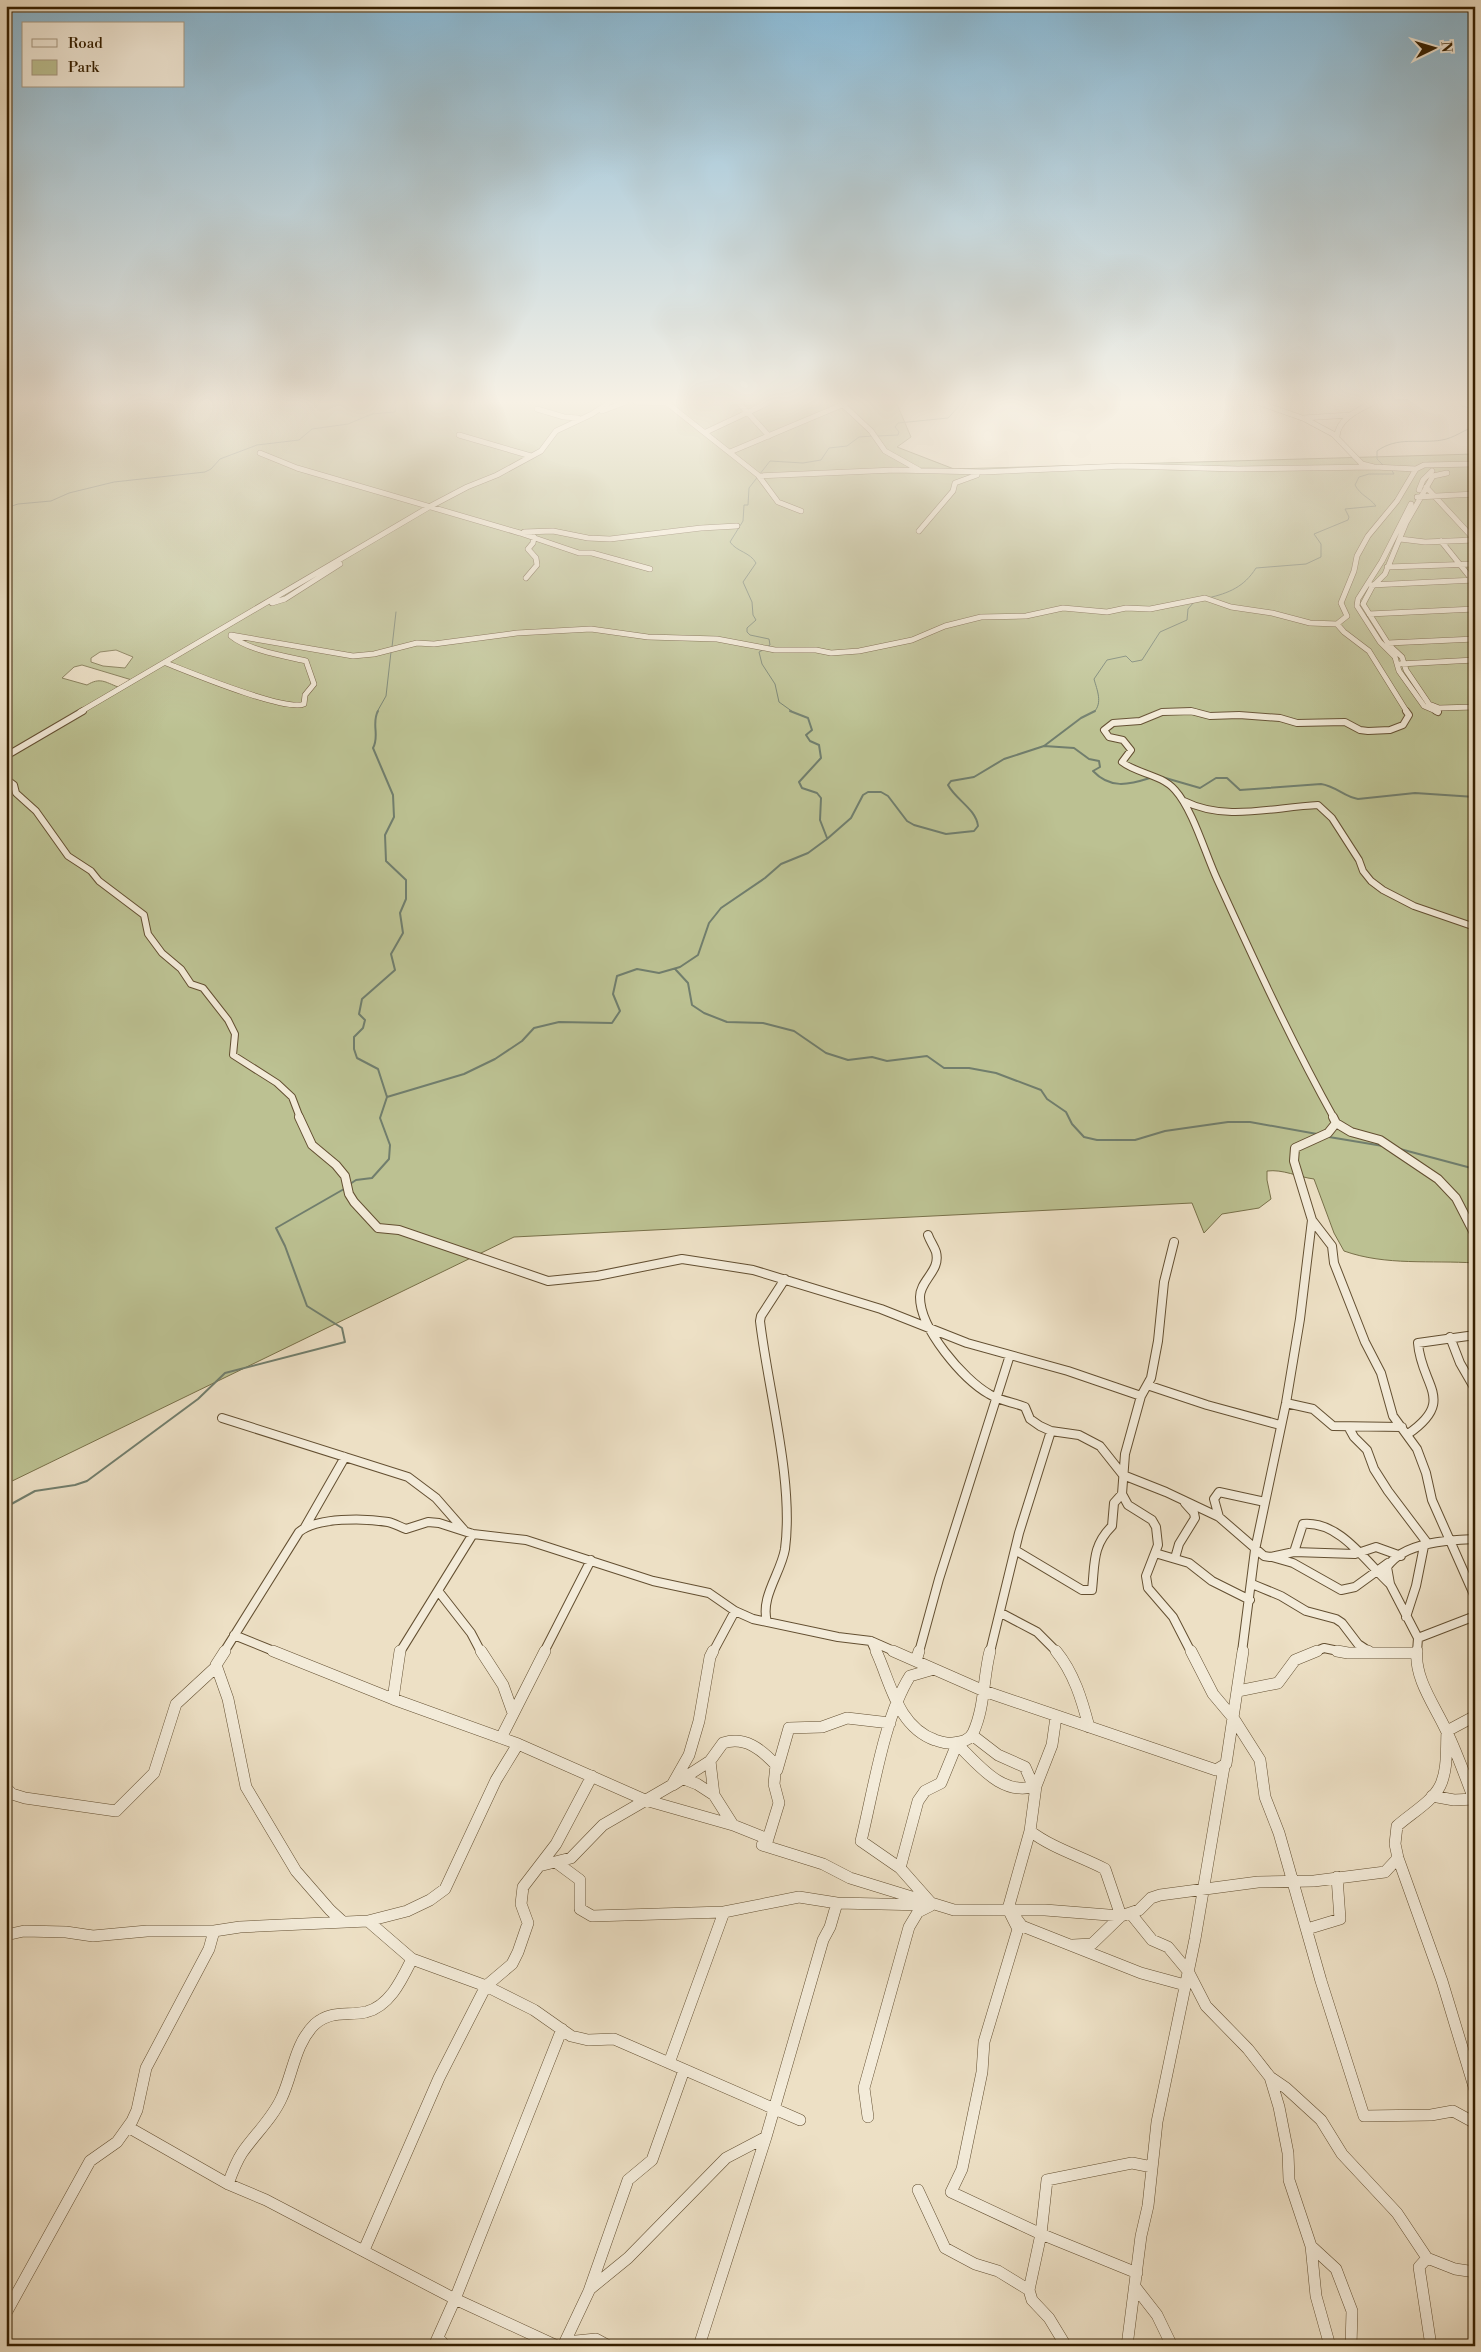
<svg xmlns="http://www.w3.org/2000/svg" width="1481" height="2352" font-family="'Libre Bodoni',serif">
	<rect width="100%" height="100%" fill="#ede0c5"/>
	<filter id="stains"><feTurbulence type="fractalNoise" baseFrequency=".004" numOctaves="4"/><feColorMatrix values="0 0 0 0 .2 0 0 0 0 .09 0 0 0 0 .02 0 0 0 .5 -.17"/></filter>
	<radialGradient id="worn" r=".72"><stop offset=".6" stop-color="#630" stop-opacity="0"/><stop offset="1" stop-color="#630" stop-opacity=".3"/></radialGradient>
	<!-- green -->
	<path fill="#bcc192" stroke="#787049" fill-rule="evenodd" d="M 6,402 L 896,402 L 911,437 L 897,447 L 954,469 L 1475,454 L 1475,1263 C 1431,1260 1386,1266 1344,1251 L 1334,1233 L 1314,1179 C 1298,1177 1283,1169 1267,1171 L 1267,1180 L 1271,1199 L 1259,1208 L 1222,1214 L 1204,1233 L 1192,1203 L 514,1237 L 6,1484 ZM 116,650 L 133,657 L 125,668 L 103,666 L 91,662 L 91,658 L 100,652 ZM 82,665 L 132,680 L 118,687 C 105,682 100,677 87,685 L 62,678 L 74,667 Z"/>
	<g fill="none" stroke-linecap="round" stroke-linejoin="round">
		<!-- stream-far1 -->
		<path stroke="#717e6d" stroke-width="1" d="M 1460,402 L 1462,406 L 1475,409
			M 877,436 L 898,435 L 899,432 L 895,427 L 898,423 L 948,418 L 963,402
			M 1383,465 L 1377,459 L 1377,451 C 1398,436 1419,444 1442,440 C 1454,438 1464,430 1475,426
			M 6,508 L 18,504 L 51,501 L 69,493 L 114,482 L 205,472 L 211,469 L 220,459 L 257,445 L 299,440 L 312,429 L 348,424 L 372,414 L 395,412 L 396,402
			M 1208,598 C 1229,593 1244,587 1256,568 L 1306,564 L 1321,557 L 1321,544 L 1314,534 L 1348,520 L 1349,517 L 1345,509 L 1376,506 C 1369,497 1361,496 1355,485 L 1359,477 L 1369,474 L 1394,474 L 1391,469
			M 392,647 L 396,612
			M 767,647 L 770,645 L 769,639 L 750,635 L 747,632 L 747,628 L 756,620 L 753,615 L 752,602 L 743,582 L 756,563 C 750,552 737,552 730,542 L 743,521 L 744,505 L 748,505 L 749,488 L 770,461 L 803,463 L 821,460 L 829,448 L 847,446 L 859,437 L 872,436
			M 763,650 L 759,652 L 762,664 L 775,684 L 779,702 L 793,712
			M 377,712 L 386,696 L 391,652
			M 1094,712 C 1103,703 1097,690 1094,679 L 1107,660 L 1126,656 L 1132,662 L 1142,660 L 1160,632 L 1187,620 L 1188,609 L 1194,602"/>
		<!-- stream -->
		<path stroke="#717e6d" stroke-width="2" d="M 378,711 C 371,723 380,736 373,748 L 393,795 L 394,817 L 385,835 L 386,861 L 406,880 L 406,899 L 400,913 L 403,933 L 391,954 L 395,970 L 362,999 L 359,1014 L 365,1020 L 363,1028 L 354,1037 L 354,1049 L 357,1058 L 378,1069 L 387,1097
			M 790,711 L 808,718 L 812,730 L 806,735 L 810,741 L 819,745 L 821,758 L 799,782 L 802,788 L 817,793 L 821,798 L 820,820 L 827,838
			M 1044,746 L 1074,748 L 1089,759 L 1099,761 L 1100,767 L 1093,771 C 1110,789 1128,785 1150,778
			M 1162,777 L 1200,788 L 1216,778 L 1227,778 L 1240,790 L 1321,784 C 1336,786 1344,797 1358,799 L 1415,793 L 1475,797
			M 676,970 L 688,983 L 692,1005 L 704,1013 L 727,1022 L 763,1023 L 794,1031 L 826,1053 L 848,1060 L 872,1057 L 887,1061 L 927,1056 L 944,1068 L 969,1068 L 996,1073 L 1041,1090 L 1047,1099 L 1066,1112 L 1072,1124 L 1084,1137 L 1097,1140 L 1135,1140 L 1165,1131 L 1228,1122 L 1250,1122 L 1317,1134
			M 1329,1137 L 1383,1146
			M 1400,1149 L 1475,1169
			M 350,1184 L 356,1180 L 372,1178 L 389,1159 L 390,1145 L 380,1118 L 387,1097 L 464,1074 L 495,1059 L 522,1041 L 534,1028 L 559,1022 L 612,1023 L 620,1011 L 613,994 L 617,976 L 637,969 L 659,973 L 680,967 L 698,955 L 709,923 L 721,908 L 765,878 L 781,864 L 808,853 L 827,839 L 851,818 L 863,795 L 868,792 L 881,792 L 888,796 L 907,821 L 914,825 L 946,834 L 974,831 L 978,826 C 976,809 956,800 948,785 L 951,781 L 974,777 L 1004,759 L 1044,746 L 1081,718 L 1095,711
			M 6,1507 L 35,1491 L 75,1485 L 87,1481 L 198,1399 L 225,1373 L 345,1342 L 342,1328 L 307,1306 L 285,1246 L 276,1228 L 344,1189"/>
		<!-- minor-far3 casing -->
		<g stroke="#634f31" stroke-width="6">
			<path id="minor-far3" d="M 636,402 L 667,403 L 758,475 L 778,502 L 801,511
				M 738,402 L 769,436
				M 840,402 L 871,431 L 885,451 L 919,470
				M 1257,402 L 1305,419 L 1333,434 L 1362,464 L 1374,467 L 1416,469
				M 537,409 L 564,417 L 578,418
				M 602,411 L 626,402
				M 1303,418 L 1350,415
				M 706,432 L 770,402
				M 459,435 L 531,456
				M 1337,437 C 1337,419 1360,409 1374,402
				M 730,452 L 849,402
				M 260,453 L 297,468 L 520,533 L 579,553 L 592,553 L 650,569
				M 1447,473 L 1433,476 L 1406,523 L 1385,574 L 1372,587 L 1363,604 L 1389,645 L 1402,657 L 1406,670 L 1429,704 L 1439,708 L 1475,707
				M 759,476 L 895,470 L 983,472 L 1123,466 L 1238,469 L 1374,467
				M 1426,487 L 1475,540
				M 1419,490 L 1423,480 L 1432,471
				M 1417,497 L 1475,494
				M 1411,504 L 1382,561 L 1358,599 L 1357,606 L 1380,642 L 1395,657 L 1399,671 L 1424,706 L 1438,712
				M 919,531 L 953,491 L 955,483 L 977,475
				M 524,532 L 553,531 L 588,538 L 610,539 L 701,528 L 737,526
				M 1400,539 L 1425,542 L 1475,540
				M 1441,541 L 1474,582
				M 1387,567 L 1475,564
				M 526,578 L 537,565 L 536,558 L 528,549 L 533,543 L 534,537
				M 1371,585 L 1475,580
				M 272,603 L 285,599 L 340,564
				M 1369,614 L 1475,609
				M 231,635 L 353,656 L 374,654 L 417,643 L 434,644 L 517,633 L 591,629 L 648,637 L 717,639 L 775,650 L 816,650 L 831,653 L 859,651 L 912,640 L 945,626 L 981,617 L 1026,616 L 1063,608 L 1107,612 L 1126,608 L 1150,609 L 1205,598 L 1231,607 L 1272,613 L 1310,623 L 1337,624
				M 1388,643 L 1475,639
				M 166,663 C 189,672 285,712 304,704 L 305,695 L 314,684 L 306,661 C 284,656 248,650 231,636
				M 1399,664 L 1475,660
				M 80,712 L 429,507 L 467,487 L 497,475 L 541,451 L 556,431 L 592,414 L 610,402
				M 1162,712 L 1196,712
				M 1407,712 L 1369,651 L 1344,632 L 1337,624 L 1347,616 L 1341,603 L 1354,571 L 1357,556 L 1368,536 L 1397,501 L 1416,469 L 1424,465 L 1475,464"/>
		</g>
		<!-- minor-far2 casing -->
		<g stroke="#634f31" stroke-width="8">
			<path id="minor-far2" d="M 1436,711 L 1438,712
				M 6,756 L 83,711
				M 6,779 L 14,785 L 16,793 L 36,811 L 68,856 L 91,871 L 99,881 L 144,915 L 148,934 L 162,953 L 181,969 L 191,984 L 203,988 L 228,1020 L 235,1034 L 233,1055 L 277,1083 L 292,1097 L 300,1118
				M 1184,801 C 1226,822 1273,807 1318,805 L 1332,818 L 1359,860 L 1363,871 L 1371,881 L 1383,890 L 1414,906 L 1475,927
				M 1334,1118 C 1291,1041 1254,960 1217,879 C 1205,853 1193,810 1175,790 C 1161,774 1137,774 1122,762 L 1131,750 L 1123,740 L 1109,737 L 1104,730 L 1113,723 L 1140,721 L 1162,712 L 1191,711 L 1210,716 L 1239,715 L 1280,718 L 1297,723 L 1345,722 L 1360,730 L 1368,731 L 1390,730 L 1403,725 L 1409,715 L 1406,711"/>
		</g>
		<!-- minor-far1 casing -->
		<g stroke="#634f31" stroke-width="10">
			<path id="minor-far1" d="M 299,1117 L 312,1145 L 336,1165 L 345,1176 L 349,1194 L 354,1202 L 378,1228 L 399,1230 L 548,1281 L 597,1276 L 682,1259 L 753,1270 L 881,1309 L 967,1343 L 1068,1371 L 1141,1396
				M 1333,1117 L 1336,1123 L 1328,1133 L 1295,1148 L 1294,1161 L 1312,1220 L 1332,1246 L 1334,1263 L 1365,1342 L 1381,1373 L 1393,1416 L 1417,1449 L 1426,1473 L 1432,1500 L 1475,1597
				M 1336,1123 L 1351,1132 L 1380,1140 L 1438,1179 L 1456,1198 L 1475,1235
				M 928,1235 C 930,1241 934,1246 936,1252 C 941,1271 920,1280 920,1297 C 920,1329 963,1379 989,1394 C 1000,1401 1013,1402 1025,1407 L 1030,1419 L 1040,1426 L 1051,1431 L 1079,1435 L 1100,1446 L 1123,1475 L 1166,1492 L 1219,1517 L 1264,1556 L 1270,1557 L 1294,1552 L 1355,1554 L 1376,1547 L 1401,1556
				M 1174,1242 L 1164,1282 L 1158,1341 L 1151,1378 L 1141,1396 L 1125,1454 L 1122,1494 L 1128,1505 L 1152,1520 L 1156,1527 L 1158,1545 L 1146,1576 L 1148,1588 L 1173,1617 L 1191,1652
				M 1450,1337 L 1460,1363 L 1475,1389
				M 1147,1385 L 1207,1405 L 1280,1425
				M 1286,1403 L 1313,1409 L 1333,1426 L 1402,1427
				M 222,1418 L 408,1477 L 436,1498 L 464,1530
				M 1349,1428 L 1354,1437 L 1367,1450 L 1374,1469 L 1388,1491 L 1428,1544
				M 1408,1434 C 1457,1400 1421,1386 1418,1343 L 1475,1335
				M 1219,1517 L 1214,1499 L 1219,1492 L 1265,1502
				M 305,1527 L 345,1457
				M 1015,1550 L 1082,1590 L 1092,1590 C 1095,1563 1092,1546 1112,1526 L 1114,1503 L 1122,1494
				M 1294,1552 L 1303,1524 C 1340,1521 1365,1561 1390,1584
				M 1155,1553 L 1189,1563 L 1212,1581 L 1250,1600
				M 1272,1557 L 1293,1563 L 1341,1590 L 1355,1587 L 1388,1563
				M 1175,1558 L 1179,1544 L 1195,1518 L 1194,1513 L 1185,1503
				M 1252,1584 L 1281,1596 L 1306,1611 L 1336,1619 L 1342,1623 L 1358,1644 L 1370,1652
				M 439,1592 L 471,1633 L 481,1652
				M 1001,1613 L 1037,1632 L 1057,1652
				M 1406,1617 L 1416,1586 L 1424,1546
				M 767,1622 C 760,1597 781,1573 785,1549 C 794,1481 768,1390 760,1321 L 761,1316 L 785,1279
				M 234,1635 L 276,1652
				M 1418,1638 L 1475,1616
				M 871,1641 L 876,1652
				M 224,1652 L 299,1532 C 317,1517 365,1518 388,1522 C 394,1523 400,1527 406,1529 L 428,1522 L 439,1523 L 473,1534 L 526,1540 L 653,1581 L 709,1593 L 735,1611 L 753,1619 L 838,1637 L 871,1641 L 896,1652
				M 400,1652 L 473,1534
				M 544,1652 L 591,1560
				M 713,1652 L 735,1611
				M 919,1652 L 939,1579 L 1010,1355
				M 990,1652 L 1019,1533 L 1051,1431
				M 1242,1652 L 1255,1550 L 1286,1403 L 1300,1319 L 1312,1220
				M 1314,1652 L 1324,1648 L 1343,1652
				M 1417,1652 L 1418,1638 L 1390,1584 L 1387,1567 C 1404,1542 1448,1540 1475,1539"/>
		</g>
		<!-- minor casing -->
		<g stroke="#634f31" stroke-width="12">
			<path id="minor" d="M 225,1651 L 216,1665 L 228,1699 L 246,1787 L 296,1871 L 330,1910 L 343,1922
				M 273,1651 L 393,1699 L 518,1744 L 645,1800 L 733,1825 L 768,1839
				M 481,1651 L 503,1685 L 513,1713
				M 876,1651 C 891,1683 897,1726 935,1740 C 942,1742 947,1744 953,1743 C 961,1742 969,1741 973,1733 C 985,1707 983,1678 990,1651
				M 893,1651 L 984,1691 L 1216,1770 L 1226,1764 L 1243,1651
				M 1056,1651 C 1074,1673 1082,1700 1089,1727
				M 1191,1651 L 1213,1694 L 1234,1719 L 1260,1760 L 1265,1797 L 1279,1833 L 1321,1981 L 1364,2116 L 1431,2115 L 1453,2111 L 1475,2123
				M 1337,1651 L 1348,1653 L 1416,1653
				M 1368,1651 L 1371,1653
				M 1417,1651 C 1414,1678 1435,1706 1446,1730 C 1457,1753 1466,1778 1475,1802
				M 916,1661 L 919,1651
				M 1238,1691 L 1278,1683 L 1295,1660 L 1317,1651
				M 393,1699 L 400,1651
				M 1475,1716 L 1447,1731 C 1446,1748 1448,1770 1440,1786 C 1432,1802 1410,1814 1397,1826 L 1395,1844 L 1398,1858 L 1442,1981 L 1475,2090
				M 1056,1717 L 1052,1745 L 1036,1786 L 1030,1831 C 1052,1848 1080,1856 1105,1869 L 1121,1916 L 1092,1944 L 1073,1945
				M 501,1738 L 545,1651
				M 710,1761 L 714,1795 L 733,1825
				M 777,1770 L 789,1728 L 822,1727 L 847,1718 L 890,1723
				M 684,1779 L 697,1784 L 714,1795
				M 673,1785 L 710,1761 L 723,1743 C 745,1736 761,1749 776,1765 L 774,1784 L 779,1803 L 767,1842
				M 6,1788 L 12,1794 L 25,1798 L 116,1811 L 154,1773 L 176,1704 L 216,1667
				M 1432,1796 L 1454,1800 L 1475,1799
				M 1030,1831 L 1008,1909 L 1018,1929 L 984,2042 L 982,2072 L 962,2169 L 951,2192 L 1041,2234 L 1137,2273
				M 762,1845 L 823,1864 L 850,1878 L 954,1910 L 1045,1910 L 1121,1916 L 1139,1910 L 1151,1898 L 1160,1895 L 1258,1882 L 1314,1881 L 1385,1872 L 1398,1858
				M 557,1863 L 580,1880 L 580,1909 L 592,1916 L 724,1912 L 799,1897 L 837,1903 L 925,1905
				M 539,1866 L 571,1858 L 603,1825 L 672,1785 L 689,1755 L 699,1721 L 710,1657 L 713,1651
				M 900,1868 L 918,1801 L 925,1791 L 941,1783 L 957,1744 C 979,1765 1002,1797 1036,1786 L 1032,1783 L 1025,1767 L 998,1755 L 972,1735
				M 931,1903 L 900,1868 L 861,1841 C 873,1793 884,1717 910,1676 L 934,1669
				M 1131,1914 L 1152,1940 L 1168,1947 L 1188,1971 L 1206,2006 L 1248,2049 L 1270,2077 L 1286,2088 L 1321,2120 L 1342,2154 L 1397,2213 L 1427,2258 L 1455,2269 L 1475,2272
				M 1016,1918 L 1022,1926 L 1141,1973 L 1185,1985
				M 368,1921 L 412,1959 L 486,1986 L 534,2010 L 571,2036 L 588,2040 L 614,2039 L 800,2120
				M 1307,1929 L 1340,1919 L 1337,1877
				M 6,1935 L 24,1931 L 66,1932 L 93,1936 L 147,1931 L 214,1931 L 240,1927 L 368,1921 L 407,1911 L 430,1900 L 445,1889 L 496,1780 L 518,1744
				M 669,2063 L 724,1912
				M 1270,2077 L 1279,2107 L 1288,2153 L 1289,2180 L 1311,2246 L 1336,2269 L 1352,2311 L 1351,2346
				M 868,2117 L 864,2088 L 909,1927 L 918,1912 L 930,1906
				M 128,2127 L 228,2184 L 266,2200 L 455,2299 L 557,2346
				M 228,2184 C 232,2173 236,2162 242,2153 C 255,2134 273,2118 282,2097 C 293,2073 295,2043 315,2024 C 331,2010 347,2016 366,2012 C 390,2006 402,1979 412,1959
				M 918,2190 L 945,2248 L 975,2264 L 998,2271 L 1029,2290 L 1032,2300 L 1049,2318 L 1066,2346
				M 1311,2246 L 1316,2296 L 1330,2346
				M 364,2250 L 439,2078 L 486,1986 L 512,1964 L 518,1952 L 528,1923 L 521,1904 L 523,1887 L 556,1844 L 592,1776
				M 1427,2258 L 1419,2267 L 1431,2346
				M 1136,2288 L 1157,2315 L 1172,2346
				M 590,2289 L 628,2258 L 726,2158 L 766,2137
				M 1029,2290 L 1041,2234 L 1047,2180 L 1132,2163 L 1152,2167
				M 6,2313 L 90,2161 L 117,2142 L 132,2121 L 137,2110 L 146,2068 L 209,1949 L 214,1931
				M 439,2338 L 445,2346
				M 566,2342 L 596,2339 L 609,2346
				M 434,2346 L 455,2299 L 562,2029
				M 563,2346 L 589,2291 L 628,2180 L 652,2160 L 684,2070
				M 699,2346 L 766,2137 L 823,1940 L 830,1927 L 837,1903
				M 1127,2346 L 1141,2236 L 1148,2206 L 1157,2122 L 1195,1939 L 1224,1767"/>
		</g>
		<!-- minor-far3 -->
		<use href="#minor-far3" stroke="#f3ebd9" stroke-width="5"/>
		<!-- minor-far2 -->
		<use href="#minor-far2" stroke="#f3ebd9" stroke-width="6"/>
		<!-- minor-far1 -->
		<use href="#minor-far1" stroke="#f3ebd9" stroke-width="8"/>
		<!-- minor -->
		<use href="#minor" stroke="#f3ebd9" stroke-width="11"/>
	</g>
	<!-- sky -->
	<linearGradient id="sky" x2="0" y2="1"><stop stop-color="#88b8d4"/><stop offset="0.55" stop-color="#f7f1e5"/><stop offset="1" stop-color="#f7f1e5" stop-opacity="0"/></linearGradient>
	<rect width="1481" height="731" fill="url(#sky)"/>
	<!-- margin -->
	<rect width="1481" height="2352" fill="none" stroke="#ede0c5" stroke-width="25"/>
	<rect x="8" y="8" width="1466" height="2337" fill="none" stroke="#351f00" stroke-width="2.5"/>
	<rect x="12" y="12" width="1456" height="2327" fill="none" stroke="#351f00"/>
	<!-- legend -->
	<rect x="22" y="22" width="162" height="65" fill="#f3ebd9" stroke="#a79982"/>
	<rect x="32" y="39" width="25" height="8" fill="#f3ebd9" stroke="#a79982"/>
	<text x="68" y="48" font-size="15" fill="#351f00">Road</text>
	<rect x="32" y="60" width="25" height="15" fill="#bcc192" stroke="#a79982"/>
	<text x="68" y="72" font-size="15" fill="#351f00">Park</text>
	<!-- north arrow -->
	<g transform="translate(1434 48) rotate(85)" stroke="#f3ebd9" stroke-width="4" paint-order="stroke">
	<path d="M0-4L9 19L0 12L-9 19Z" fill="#351f00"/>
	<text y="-8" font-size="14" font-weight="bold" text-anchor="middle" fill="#351f00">N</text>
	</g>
	<rect width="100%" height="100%" filter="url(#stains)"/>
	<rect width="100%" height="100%" fill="url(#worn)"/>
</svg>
